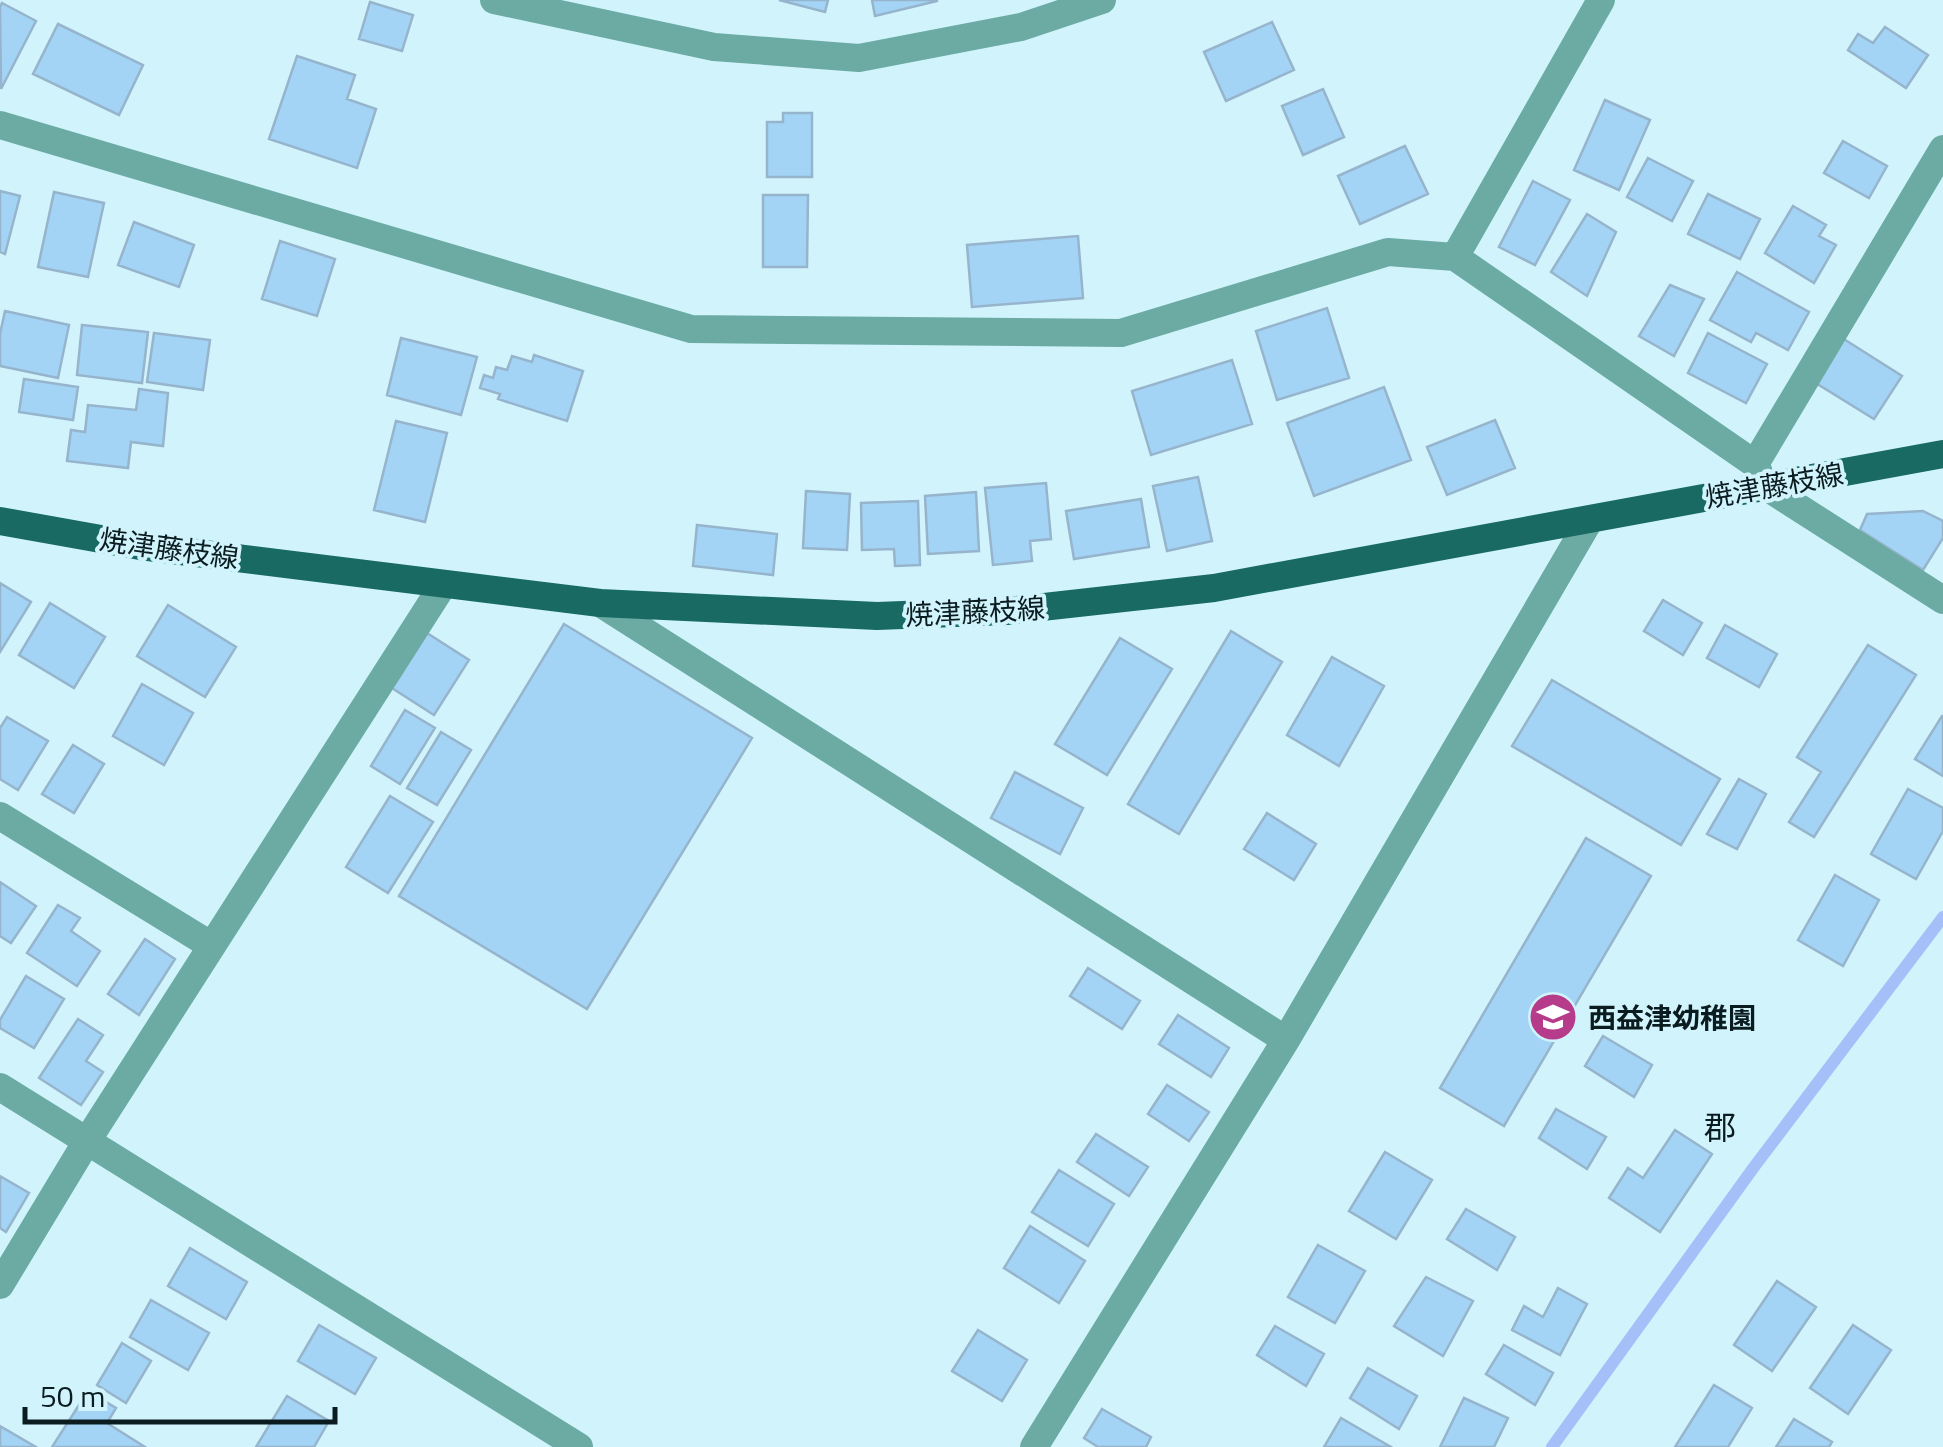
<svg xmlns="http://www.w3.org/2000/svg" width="1943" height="1447" font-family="'Titillium Web','Noto Sans JP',sans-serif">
	<rect width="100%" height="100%" fill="#d1f4fc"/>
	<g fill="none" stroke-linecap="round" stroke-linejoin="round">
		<!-- stream -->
		<path stroke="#a5bff9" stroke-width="12" d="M 1552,1447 L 1754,1167 L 1943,917"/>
	</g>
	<!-- building -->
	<path fill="#a3d4f6" stroke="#96b5cc" stroke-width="2.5" d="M 779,0 L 828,0 L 825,12 Z
		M 872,0 L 937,0 L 937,1 L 875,16 Z
		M 370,2 L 413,15 L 402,51 L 359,39 Z
		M 2,3 L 36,21 L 1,89 L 0,7 Z
		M 1272,22 L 1294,70 L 1226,101 L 1204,52 Z
		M 58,24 L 143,65 L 119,115 L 33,74 Z
		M 1885,27 L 1928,55 L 1906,88 L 1848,50 L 1858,34 L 1873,43 Z
		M 297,56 L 355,75 L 347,99 L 376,109 L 357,168 L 269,139 Z
		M 1323,89 L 1344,137 L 1303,155 L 1282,106 Z
		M 1605,100 L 1650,120 L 1619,190 L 1574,170 Z
		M 783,113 L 812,113 L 812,177 L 767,177 L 767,122 L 783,122 Z
		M 1843,141 L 1887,166 L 1869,198 L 1824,173 Z
		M 1405,146 L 1428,194 L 1360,224 L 1338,176 Z
		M 1648,158 L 1693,181 L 1672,221 L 1627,197 Z
		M 1533,181 L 1570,200 L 1535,265 L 1499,247 Z
		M 0,191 L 20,196 L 5,254 L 0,252 Z
		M 54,192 L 104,203 L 88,277 L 38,267 Z
		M 1708,194 L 1760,219 L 1740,259 L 1688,234 Z
		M 763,195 L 808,195 L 807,267 L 763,267 Z
		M 1793,206 L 1826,225 L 1819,236 L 1836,245 L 1814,283 L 1765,253 Z
		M 1587,214 L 1616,232 L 1587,296 L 1551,272 Z
		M 134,222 L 194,245 L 179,287 L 118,265 Z
		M 1078,236 L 1083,298 L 972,307 L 967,245 Z
		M 280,241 L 335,259 L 317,316 L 262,299 Z
		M 1737,272 L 1809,312 L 1788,350 L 1756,333 L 1751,342 L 1710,320 Z
		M 1670,285 L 1704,299 L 1674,356 L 1639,336 Z
		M 1327,308 L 1349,378 L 1277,400 L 1256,331 Z
		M 5,311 L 69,325 L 58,378 L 0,366 L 0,334 Z
		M 82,325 L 148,332 L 142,383 L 77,375 Z
		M 154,333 L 210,340 L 203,390 L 147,382 Z
		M 1708,333 L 1767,364 L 1746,403 L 1688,373 Z
		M 1839,336 L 1902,376 L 1874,419 L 1811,380 Z
		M 401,338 L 477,357 L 461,415 L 387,395 Z
		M 534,355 L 583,371 L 567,421 L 498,399 L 500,394 L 480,388 L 484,375 L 493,378 L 496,367 L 507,370 L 512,356 L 532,362 Z
		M 1232,360 L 1252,424 L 1151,455 L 1132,391 Z
		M 24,379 L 78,387 L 73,420 L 19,412 Z
		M 1384,387 L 1411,460 L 1314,496 L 1287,423 Z
		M 139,389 L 168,393 L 163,446 L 131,442 L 128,468 L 67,461 L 71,430 L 85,432 L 88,405 L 136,410 Z
		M 1495,420 L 1515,468 L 1447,495 L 1427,447 Z
		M 396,421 L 447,433 L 425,522 L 374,510 Z
		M 1198,477 L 1212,541 L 1167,551 L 1153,486 Z
		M 1046,483 L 1051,539 L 1030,541 L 1032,561 L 993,565 L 985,488 Z
		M 806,491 L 850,494 L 847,550 L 803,548 Z
		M 976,492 L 979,551 L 928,554 L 925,496 Z
		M 1141,499 L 1149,547 L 1074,559 L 1066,511 Z
		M 918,501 L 920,565 L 895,566 L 894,549 L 862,550 L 861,503 Z
		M 1923,511 L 1943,521 L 1943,538 L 1923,570 L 1860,530 L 1867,514 Z
		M 697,525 L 777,534 L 773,575 L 693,566 Z
		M 0,583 L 31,602 L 0,652 Z
		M 1663,600 L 1702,623 L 1683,655 L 1644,631 Z
		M 50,603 L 105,637 L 74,688 L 19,655 Z
		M 168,605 L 236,647 L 205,697 L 137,656 Z
		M 564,624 L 752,738 L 587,1009 L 399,896 Z
		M 1725,625 L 1777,654 L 1759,687 L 1707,658 Z
		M 1231,631 L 1282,662 L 1179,834 L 1128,804 Z
		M 427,633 L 469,660 L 434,715 L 392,688 Z
		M 1120,638 L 1172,669 L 1107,775 L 1055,744 Z
		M 1868,645 L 1916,675 L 1814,837 L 1789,822 L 1821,772 L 1797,757 Z
		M 1332,657 L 1384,686 L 1339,766 L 1287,735 Z
		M 1552,680 L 1720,779 L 1681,845 L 1512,746 Z
		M 142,684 L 193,713 L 164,765 L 113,736 Z
		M 405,710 L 435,728 L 400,784 L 371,766 Z
		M 1942,716 L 1943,716 L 1943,776 L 1915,759 Z
		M 7,717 L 48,741 L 18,790 L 0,779 L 0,728 Z
		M 441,732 L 471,750 L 437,805 L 407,788 Z
		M 73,745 L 104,764 L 74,813 L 42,794 Z
		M 1015,772 L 1083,808 L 1060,854 L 991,818 Z
		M 1739,779 L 1766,794 L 1737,849 L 1707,834 Z
		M 1908,789 L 1943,808 L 1943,831 L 1916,879 L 1871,854 Z
		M 390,796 L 433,822 L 388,893 L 346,867 Z
		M 1267,813 L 1316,844 L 1294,880 L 1244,849 Z
		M 1586,838 L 1651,876 L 1504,1126 L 1440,1088 Z
		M 1835,875 L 1879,900 L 1843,966 L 1798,940 Z
		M 0,882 L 36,906 L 11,943 L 0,936 Z
		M 58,905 L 80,918 L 71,931 L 100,951 L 77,986 L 27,953 Z
		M 145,939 L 175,959 L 139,1015 L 108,994 Z
		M 1088,968 L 1140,1001 L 1122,1029 L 1070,996 Z
		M 26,976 L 64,999 L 34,1048 L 0,1028 L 0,1020 Z
		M 1178,1015 L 1229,1048 L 1211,1077 L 1159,1044 Z
		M 78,1019 L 103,1035 L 86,1061 L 103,1072 L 81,1105 L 39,1078 Z
		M 1603,1036 L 1652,1065 L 1634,1097 L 1585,1066 Z
		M 1167,1085 L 1209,1112 L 1189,1141 L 1148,1114 Z
		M 1556,1109 L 1606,1137 L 1587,1169 L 1539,1138 Z
		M 1675,1130 L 1712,1154 L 1660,1232 L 1609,1198 L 1628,1168 L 1643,1178 Z
		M 1096,1134 L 1148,1167 L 1129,1196 L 1077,1162 Z
		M 1385,1152 L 1432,1180 L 1396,1239 L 1349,1211 Z
		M 1059,1170 L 1114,1204 L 1088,1246 L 1032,1212 Z
		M 0,1176 L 29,1193 L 6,1232 L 0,1228 Z
		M 1466,1209 L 1515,1237 L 1497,1270 L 1447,1239 Z
		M 1030,1226 L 1085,1261 L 1059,1303 L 1004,1268 Z
		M 1318,1245 L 1365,1271 L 1335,1323 L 1288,1297 Z
		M 190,1248 L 247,1282 L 226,1319 L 168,1286 Z
		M 1426,1277 L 1473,1301 L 1443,1356 L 1394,1326 Z
		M 1777,1281 L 1816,1307 L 1772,1371 L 1734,1345 Z
		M 1558,1288 L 1587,1304 L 1560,1355 L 1512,1330 L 1524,1306 L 1543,1317 Z
		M 151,1300 L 209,1333 L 188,1370 L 130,1337 Z
		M 319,1325 L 376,1358 L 355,1394 L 298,1361 Z
		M 1853,1325 L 1891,1350 L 1848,1414 L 1810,1388 Z
		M 1275,1326 L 1324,1354 L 1306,1386 L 1257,1355 Z
		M 978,1330 L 1027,1360 L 1002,1401 L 952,1371 Z
		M 122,1343 L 151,1361 L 126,1403 L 97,1385 Z
		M 1504,1345 L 1553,1373 L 1535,1405 L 1486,1374 Z
		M 1368,1368 L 1417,1396 L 1399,1429 L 1350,1398 Z
		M 1714,1385 L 1752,1408 L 1728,1447 L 1675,1447 Z
		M 88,1391 L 116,1408 L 107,1423 L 145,1447 L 52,1447 Z
		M 287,1396 L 329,1421 L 314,1447 L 256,1447 Z
		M 1464,1398 L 1508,1418 L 1494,1447 L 1440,1447 Z
		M 1102,1409 L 1151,1437 L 1146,1447 L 1098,1447 L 1084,1438 Z
		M 1341,1418 L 1391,1447 L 1324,1447 Z
		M 1794,1419 L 1832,1442 L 1829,1447 L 1776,1447 Z
		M 0,1426 L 36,1447 L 0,1447 Z"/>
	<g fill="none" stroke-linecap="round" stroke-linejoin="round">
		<!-- minor -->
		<path stroke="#6baba4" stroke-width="28" d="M 494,0 L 714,47 L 859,58 L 1021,27 L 1102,0
			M 0,125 L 691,329 L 1121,333 L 1388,252 L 1455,257 L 1755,464 L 1765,486 L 1943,600
			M 1455,257 L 1601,0
			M 1755,464 L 1943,149
			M 600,603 L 1286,1040
			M 0,816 L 212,946
			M 0,1087 L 579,1447
			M 0,1285 L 87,1141 L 443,585
			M 1034,1447 L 1286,1040 L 1589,521"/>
		<!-- primary -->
		<path stroke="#186a63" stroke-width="28" d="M 0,521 L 140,546 L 600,603 L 877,616 L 1007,611 L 1214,588 L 1943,454"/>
	</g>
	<!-- icons -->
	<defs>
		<g id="school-disc" transform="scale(2.5)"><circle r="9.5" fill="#b73b8b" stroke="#d1f4fc"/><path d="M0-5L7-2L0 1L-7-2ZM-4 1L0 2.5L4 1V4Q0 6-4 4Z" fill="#fff"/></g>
	</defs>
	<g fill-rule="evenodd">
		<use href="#school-disc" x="1553" y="1017"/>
	</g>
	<g text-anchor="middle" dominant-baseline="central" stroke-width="8" stroke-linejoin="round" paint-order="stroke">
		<!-- street labels -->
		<g font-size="28" fill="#0b1c20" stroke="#d1f4fc">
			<text transform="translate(1774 485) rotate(-10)">焼津藤枝線</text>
			<text transform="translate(169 548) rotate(8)">焼津藤枝線</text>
			<text transform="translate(975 611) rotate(-3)">焼津藤枝線</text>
		</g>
		<!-- poi labels -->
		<g font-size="28" font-weight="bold" fill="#0b1c20" stroke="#d1f4fc" text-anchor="start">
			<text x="1588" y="1017">西益津幼稚園</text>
		</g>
		<!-- quarter labels -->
		<g font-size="32" fill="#0b1c20" stroke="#d1f4fc">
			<text x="1720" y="1127">郡</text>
		</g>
	</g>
	<!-- scale -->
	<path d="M25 1407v15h310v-15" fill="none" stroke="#0b1c20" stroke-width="5"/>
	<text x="40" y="1407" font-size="30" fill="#0b1c20" stroke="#d1f4fc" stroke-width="8" paint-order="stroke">50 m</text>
</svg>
